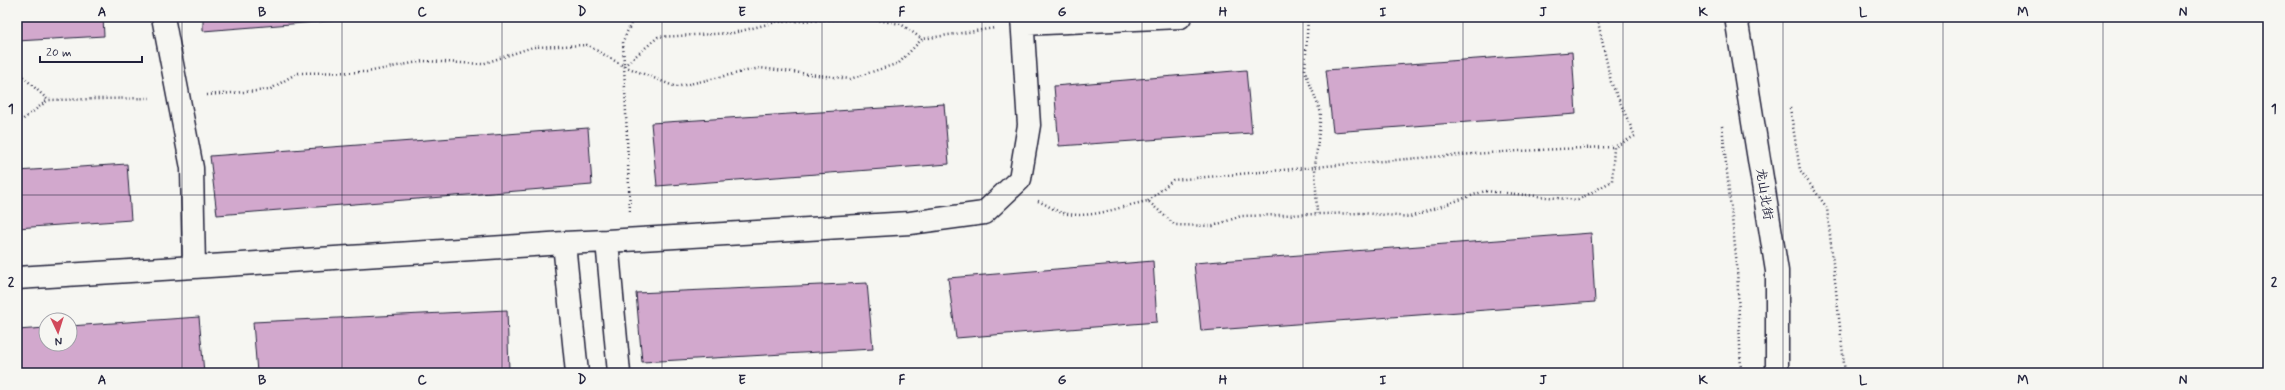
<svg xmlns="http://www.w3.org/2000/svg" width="2285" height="390" font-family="Mynerve,'LXGW WenKai TC',sans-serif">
	<rect width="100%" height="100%" fill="#f6f6f2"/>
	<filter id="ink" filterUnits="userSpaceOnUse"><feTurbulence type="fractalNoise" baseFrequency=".025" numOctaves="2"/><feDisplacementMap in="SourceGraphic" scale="8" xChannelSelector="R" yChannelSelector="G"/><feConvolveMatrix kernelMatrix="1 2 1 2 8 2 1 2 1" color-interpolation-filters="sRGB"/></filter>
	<g filter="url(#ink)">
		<!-- building -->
		<path fill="#d2a8cd" stroke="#22223b" d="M 17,17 L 103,17 L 104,36 L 17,41 Z
			M 203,17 L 379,17 L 203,31 Z
			M 1572,52 L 1576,114 L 1333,132 L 1326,70 Z
			M 1246,70 L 1252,133 L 1059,146 L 1054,86 Z
			M 944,104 L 949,164 L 657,186 L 651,123 Z
			M 588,128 L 592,185 L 217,215 L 210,156 Z
			M 127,164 L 131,220 L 17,228 L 17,171 Z
			M 1591,233 L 1595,302 L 1201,331 L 1194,263 Z
			M 1153,261 L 1157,322 L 956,338 L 948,278 Z
			M 867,283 L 873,349 L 642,362 L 636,293 Z
			M 507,310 L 509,371 L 476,373 L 257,373 L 253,322 Z
			M 199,317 L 204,373 L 17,373 L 17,330 L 46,328 L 46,344 L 70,344 L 70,326 Z"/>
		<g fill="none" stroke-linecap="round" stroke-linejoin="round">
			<!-- minor casing -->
			<g stroke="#22223b" stroke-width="25">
				<path id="minor" d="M 1023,24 L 1180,17
					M 607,241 L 910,223 L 984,213 L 1020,179 L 1029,125 L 1022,17
					M 194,267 L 564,243
					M 17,278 L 194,267 L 192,168 L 163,17
					M 577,373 L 564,243 L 607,241 L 619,373"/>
			</g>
			<!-- major casing -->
			<g stroke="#22223b" stroke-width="25">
				<path id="major" d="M 1736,17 L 1777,271 L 1777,373"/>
			</g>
			<!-- path -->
			<path stroke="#22223b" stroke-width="2.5" stroke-dasharray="1 3" stroke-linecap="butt" d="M 1308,17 L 1305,71 L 1321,113 L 1315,167 L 1317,214
				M 624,66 L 658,37 L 733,33 L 776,22 L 865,18 L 901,24 L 922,39
				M 17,71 L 48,100 L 150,98
				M 207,95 L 269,90 L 297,73 L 367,72 L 423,61 L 482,64 L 533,47 L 587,45 L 624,66 L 676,87 L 760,68 L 850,79 L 899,63 L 922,39 L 995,28
				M 1790,108 L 1800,170 L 1827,208 L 1845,373
				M 17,124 L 48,100
				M 1722,126 L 1737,265 L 1741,373
				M 1038,201 C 1046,204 1055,211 1063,213 C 1092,220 1120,206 1148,201 L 1175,225 L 1213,226 L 1241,216 L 1362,213 L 1410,217 L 1485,191 L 1578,200 L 1612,181 L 1614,147 L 1635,136 L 1611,82 L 1597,17
				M 1148,201 L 1173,180 C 1320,167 1467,151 1614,147
				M 630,211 L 623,41 L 634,17"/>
			<!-- minor -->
			<use href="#minor" stroke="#f6f6f2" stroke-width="22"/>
			<!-- major -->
			<use href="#major" stroke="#f6f6f2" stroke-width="22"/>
		</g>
	</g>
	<!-- grid -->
	<path fill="none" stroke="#22223b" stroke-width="1" stroke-opacity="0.55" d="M 182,17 L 182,373M 342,17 L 342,373M 502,17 L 502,373M 662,17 L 662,373M 822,17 L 822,373M 982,17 L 982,373M 1142,17 L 1142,373M 1303,17 L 1303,373M 1463,17 L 1463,373M 1623,17 L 1623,373M 1783,17 L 1783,373M 1943,17 L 1943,373M 2103,17 L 2103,373M 17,195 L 2268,195"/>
	<g text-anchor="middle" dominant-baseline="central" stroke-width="4" stroke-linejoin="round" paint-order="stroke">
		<!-- street labels -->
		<g font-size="13" fill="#22223b" stroke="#f6f6f2">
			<text transform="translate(1764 194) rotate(81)">龙山北街</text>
		</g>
	</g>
	<!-- margin -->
	<rect width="2285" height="390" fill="none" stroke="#f6f6f2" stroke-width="44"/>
	<!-- north arrow -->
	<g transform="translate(58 332) rotate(176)"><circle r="19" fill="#f6f6f2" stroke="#a1a1a9"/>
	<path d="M0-3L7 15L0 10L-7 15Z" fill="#d1495b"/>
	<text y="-6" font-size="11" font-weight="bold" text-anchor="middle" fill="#22223b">N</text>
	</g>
	<!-- scale -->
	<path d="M40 56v6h102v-6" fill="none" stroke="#22223b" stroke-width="2"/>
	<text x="46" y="56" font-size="12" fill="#22223b" stroke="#f6f6f2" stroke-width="3" paint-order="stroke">20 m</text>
	<rect x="22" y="22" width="2241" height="346" fill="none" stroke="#22223b" stroke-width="1.5"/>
	<g font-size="13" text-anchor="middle" font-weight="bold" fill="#22223b">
		<text x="102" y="16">A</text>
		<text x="262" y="16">B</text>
		<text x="422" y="16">C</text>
		<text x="582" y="16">D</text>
		<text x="742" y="16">E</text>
		<text x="902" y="16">F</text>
		<text x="1062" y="16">G</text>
		<text x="1223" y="16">H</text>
		<text x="1383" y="16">I</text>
		<text x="1543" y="16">J</text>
		<text x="1703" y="16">K</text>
		<text x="1863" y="16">L</text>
		<text x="2023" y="16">M</text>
		<text x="2183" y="16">N</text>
		<text x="11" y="113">1</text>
		<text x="2274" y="113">1</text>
		<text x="11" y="286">2</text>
		<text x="2274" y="286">2</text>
		<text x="102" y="384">A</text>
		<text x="262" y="384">B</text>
		<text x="422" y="384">C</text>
		<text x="582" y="384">D</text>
		<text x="742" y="384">E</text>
		<text x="902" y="384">F</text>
		<text x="1062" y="384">G</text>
		<text x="1223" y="384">H</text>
		<text x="1383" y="384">I</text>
		<text x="1543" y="384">J</text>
		<text x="1703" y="384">K</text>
		<text x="1863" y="384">L</text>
		<text x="2023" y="384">M</text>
		<text x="2183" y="384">N</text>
	</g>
</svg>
